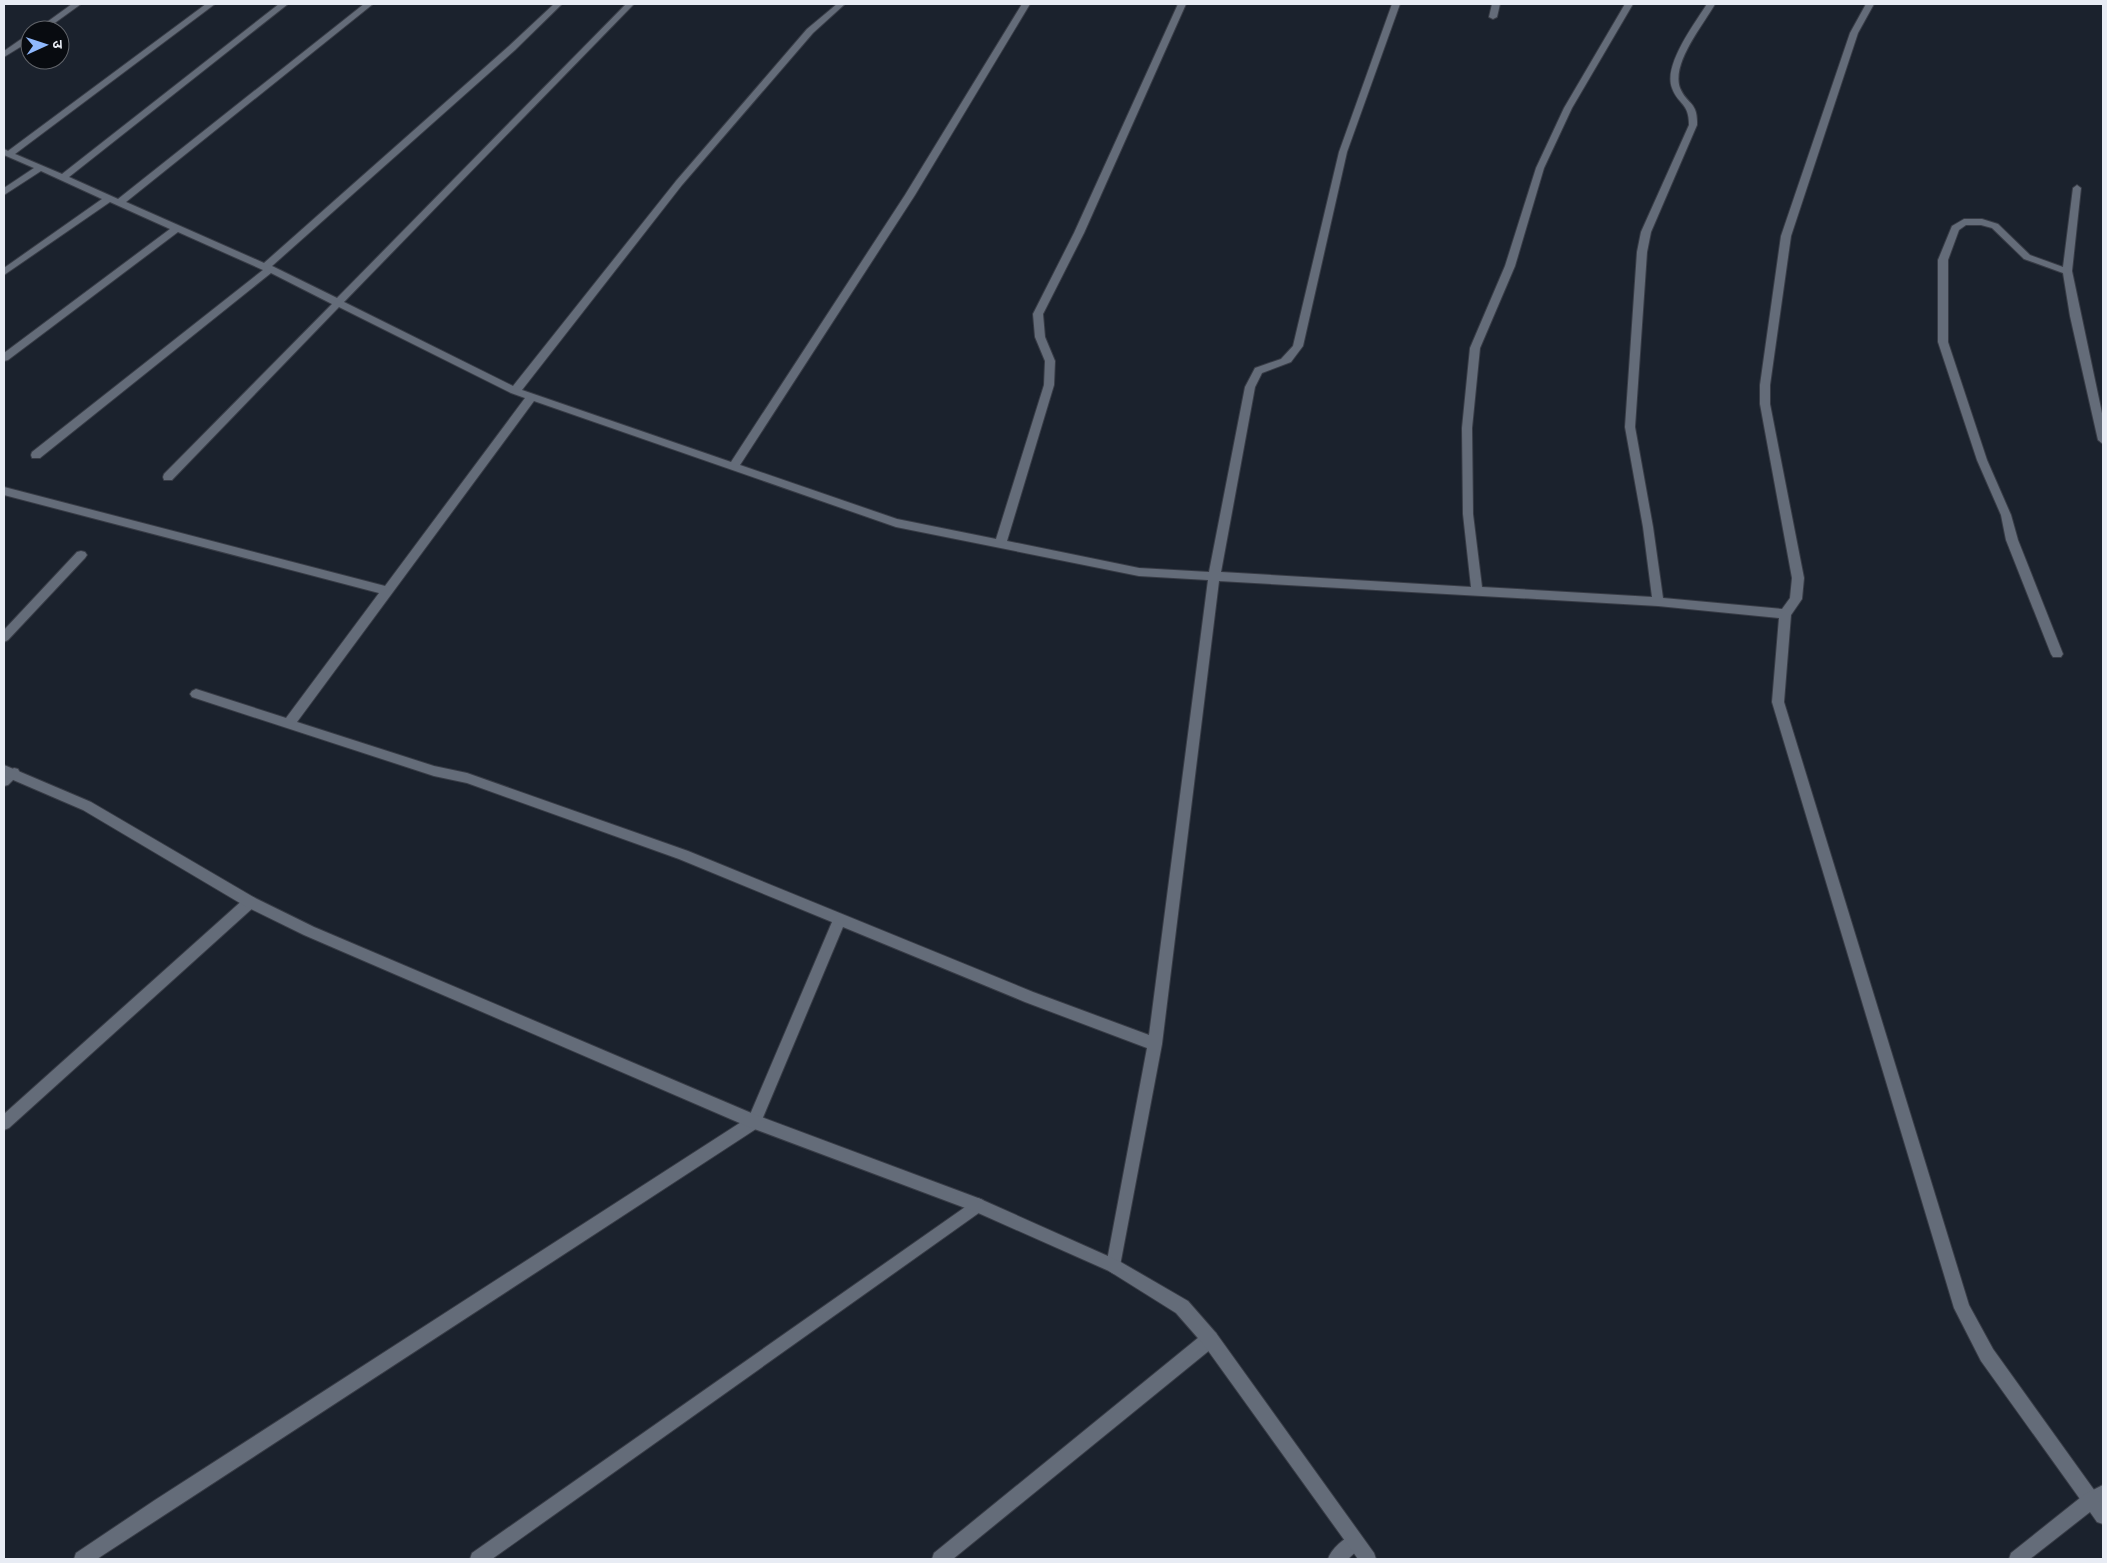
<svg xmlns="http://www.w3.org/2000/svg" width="2107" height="1563" font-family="'Times New Roman','Noto Sans Devanagari',serif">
	<rect width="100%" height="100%" fill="#1b222d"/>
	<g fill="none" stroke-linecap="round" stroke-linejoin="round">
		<!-- minor casing -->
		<g stroke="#383c46" stroke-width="2">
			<path id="minor" d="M 72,4 L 81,4 L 45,30 L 36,30 Z
				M 206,4 L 215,4 L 15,154 L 62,174 L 279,4 L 288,4 L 69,177 L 118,199 L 364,4 L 373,4 L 126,202 L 264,263 L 509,46 L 554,4 L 562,4 L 515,50 L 272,266 L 337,298 L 626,4 L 634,4 L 344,302 L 513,386 L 676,181 L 807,29 L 837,4 L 845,4 L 813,33 L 682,185 L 522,390 L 731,462 L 905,195 L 1022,4 L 1030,4 L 915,195 L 740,465 L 897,519 L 996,539 L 1044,385 L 1045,361 L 1035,337 L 1033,314 L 1074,233 L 1178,4 L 1186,4 L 1084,233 L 1043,314 L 1045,337 L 1055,361 L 1054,385 L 1007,541 L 1139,568 L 1209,572 L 1245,387 L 1255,368 L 1281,359 L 1293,346 L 1339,152 L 1392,4 L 1400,4 L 1347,152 L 1303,346 L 1291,362 L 1262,373 L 1255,387 L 1221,572 L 1471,587 L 1463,514 L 1462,428 L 1470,348 L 1505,266 L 1536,168 L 1564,108 L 1625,4 L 1633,4 L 1572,108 L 1544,168 L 1515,266 L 1480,348 L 1472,428 L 1473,514 L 1482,587 L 1652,597 L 1643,527 L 1625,427 L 1637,252 L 1641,232 L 1689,125 C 1689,102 1678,105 1672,88 C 1663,65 1695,23 1707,4 L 1715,4 C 1704,24 1671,63 1680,88 C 1687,105 1698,101 1697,125 L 1651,232 L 1647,252 L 1635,427 L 1653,527 L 1663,598 L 1782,609 L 1790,598 L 1792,578 L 1760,404 L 1760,385 L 1781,236 L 1850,33 L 1866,4 L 1874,4 L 1858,33 L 1791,236 L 1770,385 L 1770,404 L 1804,578 L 1802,599 L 1791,615 L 1784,702 L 1969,1305 L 1993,1349 L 2097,1494 L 2099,1500 L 2097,1506 L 2091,1508 L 2085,1506 L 1981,1361 L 1954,1308 L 1772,702 L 1779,618 L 1658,606 L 1219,581 L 1162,1044 L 1119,1271 L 1114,1274 L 1109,1271 L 1106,1266 L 1147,1048 L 1025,1002 L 843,927 L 759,1127 L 97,1559 L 74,1559 L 76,1553 L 155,1500 L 749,1117 L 832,922 L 679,859 L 467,783 L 434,776 L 192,697 L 190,694 L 192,691 L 196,689 L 286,718 L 379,593 L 4,495 L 4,487 L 385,586 L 525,398 L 511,393 L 339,307 L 172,480 L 164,480 L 163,477 L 164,474 L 332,304 L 271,273 L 40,458 L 32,458 L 31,455 L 32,452 L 263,270 L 178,232 L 8,360 L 4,361 L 4,353 L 170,229 L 110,202 L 4,275 L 4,268 L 102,199 L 41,171 L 4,195 L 4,188 L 34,168 L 4,155 L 4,149 L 8,151 ZM 534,401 L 896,527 L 1139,576 L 1208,580 L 1149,1035 L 1033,992 L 688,851 L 467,773 L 434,766 L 297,722 Z
				M 1492,4 L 1500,4 L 1497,17 L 1493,19 L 1489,17 Z
				M 27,35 L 30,35 L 30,41 L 4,57 L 4,51 Z
				M 2077,185 L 2081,188 L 2072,271 L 2103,418 L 2103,444 L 2098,440 L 2070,316 L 2063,273 L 2024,259 L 1992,228 L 1981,225 L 1966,225 L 1959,230 L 1948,260 L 1948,342 L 1987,460 L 2011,515 L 2018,540 L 2063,654 L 2061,657 L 2053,657 L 2051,654 L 2006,540 L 2001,515 L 1977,460 L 1938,342 L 1938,260 L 1952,226 L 1964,219 L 1982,219 L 1998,224 L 2030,255 L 2063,267 L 2073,188 Z
				M 81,551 L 85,552 L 87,555 L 85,558 L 8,640 L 4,642 L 4,630 L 77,552 Z
				M 14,768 L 18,769 L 20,773 L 8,785 L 4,786 L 4,774 Z
				M 250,896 L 255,898 L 257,902 L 255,906 L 9,1128 L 4,1130 L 4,1114 L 245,898 Z
				M 978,1198 L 983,1200 L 985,1205 L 983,1210 L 492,1559 L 470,1559 L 472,1553 Z
				M 1210,1331 L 1216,1333 L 1218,1339 L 1216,1345 L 953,1559 L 932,1559 L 934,1553 L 1204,1333 Z
				M 1354,1534 L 1360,1536 L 1362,1542 L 1360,1548 L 1348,1559 L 1328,1559 C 1331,1549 1344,1538 1354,1534 Z"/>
		</g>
		<!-- tertiary casing -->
		<g stroke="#383c46" stroke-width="2">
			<path id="tertiary" d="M 4,765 L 91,802 L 255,898 L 314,927 L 756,1115 L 978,1198 L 1119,1261 L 1188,1301 L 1216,1333 L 1374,1553 L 1376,1559 L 1358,1559 L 1204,1345 L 1176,1313 L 1109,1271 L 976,1212 L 749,1127 L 304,935 L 245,906 L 83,810 L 4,776 Z
				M 2103,1485 L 2103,1524 L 2097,1522 L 2090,1512 L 2030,1559 L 2009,1559 L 2011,1553 L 2085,1494 Z"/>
		</g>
		<!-- minor -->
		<use href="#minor" fill="#646c79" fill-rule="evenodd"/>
		<!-- tertiary -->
		<use href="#tertiary" fill="#646c79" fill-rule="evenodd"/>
	</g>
	<!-- border -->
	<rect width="2107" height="1563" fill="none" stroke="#e8ecf4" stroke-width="10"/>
	<!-- north arrow -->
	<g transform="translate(45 45) rotate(87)"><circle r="24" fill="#080b10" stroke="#62656b"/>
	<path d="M0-4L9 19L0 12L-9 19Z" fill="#8fb8fd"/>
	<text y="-8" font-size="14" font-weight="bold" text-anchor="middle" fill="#e8ecf4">उ</text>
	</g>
</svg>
